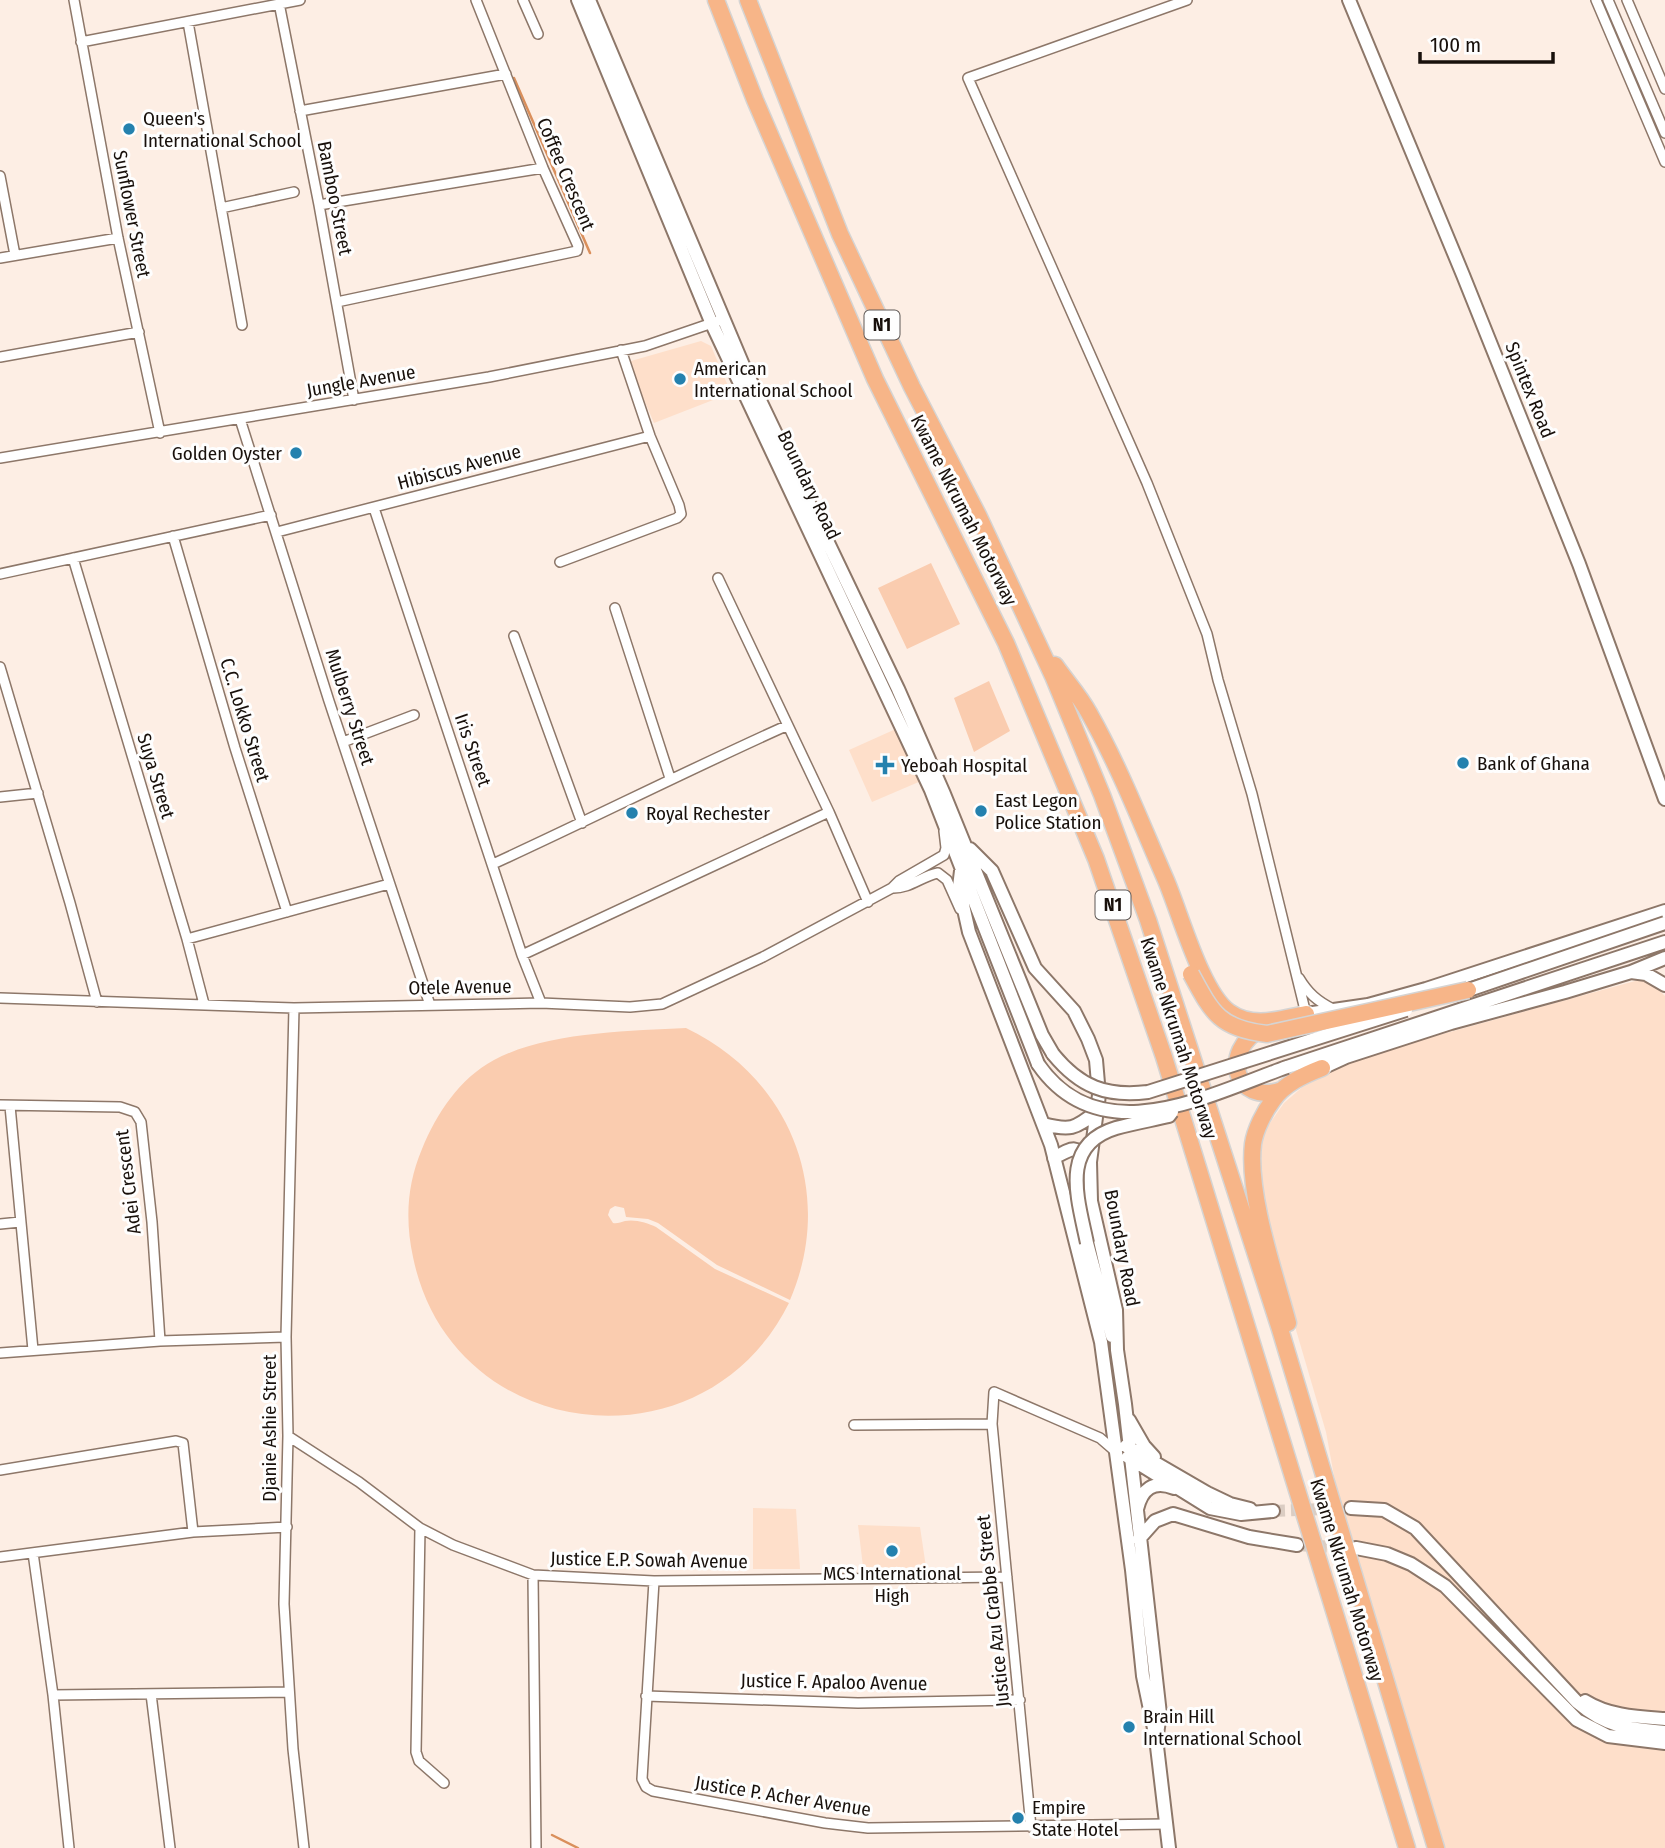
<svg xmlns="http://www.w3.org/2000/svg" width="1665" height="1848" font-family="'Fira Sans Condensed',sans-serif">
	<rect width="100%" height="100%" fill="#fdeee4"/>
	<!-- built -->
	<path fill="#fedfca" d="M 701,341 L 711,346 L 731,393 L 654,423 L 629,365 L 631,361 Z
		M 898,728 L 921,781 L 872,802 L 849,750 Z
		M 1646,978 L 1665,996 L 1665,1848 L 1439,1848 L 1345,1536 L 1326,1432 L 1264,1221 L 1254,1167 L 1261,1136 L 1284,1103 L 1313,1078 L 1343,1064 L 1428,1038 Z
		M 753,1508 L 796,1509 L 800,1569 L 753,1569 Z
		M 858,1525 L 920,1527 L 927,1574 L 864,1575 Z"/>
	<!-- green -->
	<path fill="#faccaf" d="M 931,563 L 960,624 L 907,649 L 878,588 Z
		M 989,681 L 1010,731 L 974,752 L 954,698 Z
		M 686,1028 C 791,1078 836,1193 790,1300 L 717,1265 L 658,1223 L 648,1219 L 626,1217 L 624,1208 L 615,1206 L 610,1209 L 608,1215 L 613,1223 C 617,1224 621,1222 625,1221 C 635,1219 648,1223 656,1227 L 715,1269 L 789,1303 C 704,1474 451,1444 413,1257 C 405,1220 407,1184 422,1149 C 437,1113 459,1079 494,1060 C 546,1032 628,1031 686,1028 Z"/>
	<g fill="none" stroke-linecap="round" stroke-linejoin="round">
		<!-- stream -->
		<path stroke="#da8f5b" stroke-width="2.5" d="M 514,78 L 590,253
			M 552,1835 L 578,1848"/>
		<!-- secondary-tunnel -->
		<path stroke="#dbcdc3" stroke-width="12" stroke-dasharray="12 6" stroke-linecap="butt" d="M 1273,1511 L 1351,1508
			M 1297,1545 L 1353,1548"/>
		<!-- street casing -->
		<g stroke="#8d7769" stroke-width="12">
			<path id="street" d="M 74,0 L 118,238 L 160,433
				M 523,0 L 538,34
				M 1187,0 L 968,78 L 1147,483 L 1207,634 L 1218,680 L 1252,794 L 1306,1014
				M 1596,0 L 1665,162
				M 1608,0 L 1665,133
				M 1627,0 L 1665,89
				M 279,3 L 319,205 L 354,400
				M 188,22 L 242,325
				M 81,42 L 300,0
				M 300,111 L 506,74
				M 0,176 L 15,255
				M 319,205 L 543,168
				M 221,208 L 294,192
				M 0,258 L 118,238
				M 337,302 L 577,251 L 578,246 L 543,168 L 476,0
				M 0,357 L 139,332
				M 240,419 L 329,701 L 430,1005
				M 0,458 L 489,377 L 645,346 L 724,319
				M 374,508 L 522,955 L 541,1003
				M 277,532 L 650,436
				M 173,536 L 235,748 L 287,912
				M 73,558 L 187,939 L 204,1004
				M 560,562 L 677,518 L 681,514 L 679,505 L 650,436 L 621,350
				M 0,574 L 271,515
				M 718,578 L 829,812 L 868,902
				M 615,608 L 670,778
				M 514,636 L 582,823
				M 0,667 L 70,903 L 97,1002
				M 343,742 L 414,715
				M 0,797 L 38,793
				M 493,864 C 591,819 688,770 786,726
				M 892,888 C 909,889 922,876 938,873 L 947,880 L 960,909
				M 187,939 L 389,884
				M 522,955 L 829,812
				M 1299,978 C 1308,993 1317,1001 1333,1009
				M 0,998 L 294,1008 L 541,1003 L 630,1007 L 662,1004 L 763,957 L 892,888 L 899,881 L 944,855 L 946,848 L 944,831
				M 294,1008 L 286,1337 L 288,1436 L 284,1604 L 293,1749 L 304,1848
				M 0,1105 L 120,1107 L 135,1112 L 141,1122 L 152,1222 L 160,1341
				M 10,1106 L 33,1350
				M 0,1224 L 20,1222
				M 0,1353 L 160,1341 L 286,1337
				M 854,1425 L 992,1424
				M 288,1436 L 359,1482 L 420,1528 L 453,1545 L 533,1575 L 654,1581 L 1007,1577
				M 0,1470 L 176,1441 L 183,1443 L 193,1532
				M 420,1528 L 416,1752 L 419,1761 L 444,1783
				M 33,1553 L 53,1695 L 69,1848
				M 0,1557 L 193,1532 L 287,1527
				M 533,1575 L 536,1848
				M 654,1581 L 642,1779 L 646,1787 L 653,1791 L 825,1823 L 868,1828 L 1167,1824
				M 151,1694 L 170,1848
				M 53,1695 L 288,1692
				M 646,1696 L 858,1703 L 1020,1700
				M 1031,1827 L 992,1424 L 994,1392 L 1100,1438 L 1115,1451"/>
		</g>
		<!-- secondary casing -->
		<g stroke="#8d7769" stroke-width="16">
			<path id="secondary" d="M 578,0 L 712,324 L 931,790 L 1038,1064
				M 589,0 L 743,365 L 898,689 L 944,794 L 1042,1035 L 1053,1054
				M 1349,0 L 1463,275 L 1579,564 L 1665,799
				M 970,849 L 992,871 L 1035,968 L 1074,1011 L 1088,1039 L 1096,1060 L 1099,1095 L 1090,1162 L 1091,1201 L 1116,1310 L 1117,1350 L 1125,1404 L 1160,1714 L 1157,1734
				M 961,871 L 959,887 L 969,932 L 1051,1145 L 1101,1342 L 1132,1570 L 1143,1676 L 1156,1738 L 1169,1848
				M 1631,972 L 1646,974 L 1665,985
				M 1306,1014 L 1368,1005 L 1426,989 L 1665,911
				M 1287,1067 L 1665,942
				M 1322,1068 L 1346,1057 L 1451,1023 L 1565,992 L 1631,972 L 1665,958
				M 1043,1124 C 1070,1131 1075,1129 1096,1112
				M 1054,1158 C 1072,1148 1076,1144 1090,1161
				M 1087,1243 L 1112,1336
				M 1129,1420 L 1144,1446 L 1154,1457
				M 1126,1446 L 1207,1493 L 1230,1504 L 1250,1509
				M 1128,1457 L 1210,1508 L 1241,1514 L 1273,1511
				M 1351,1508 L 1384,1510 L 1415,1528 L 1577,1702 C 1606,1727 1628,1729 1665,1732
				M 1137,1509 C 1142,1489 1153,1480 1174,1488
				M 1139,1539 L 1155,1521 L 1173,1514 L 1249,1537 L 1297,1545
				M 1356,1548 L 1387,1554 L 1411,1564 L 1445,1586 L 1577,1720 L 1608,1736 L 1665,1743
				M 1585,1701 C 1609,1716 1637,1717 1665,1719"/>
		</g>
		<!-- highway casing -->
		<g stroke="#d5d4d3" stroke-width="19">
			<path id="highway" d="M 716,0 L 755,100 L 875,379 L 1006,643 L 1096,859 L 1164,1057 L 1407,1848
				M 748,0 L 840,234 L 912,387 L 978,515 L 1053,676 L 1102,795 L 1148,920 L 1280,1329 L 1436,1848
				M 1055,665 C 1066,681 1080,696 1089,713 C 1119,766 1141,823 1165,878 C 1180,912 1201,992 1229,1012 C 1253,1029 1280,1019 1306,1014
				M 1262,1028 C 1219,1052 1235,1106 1282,1090
				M 1288,1323 C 1275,1274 1247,1194 1253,1144 C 1255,1130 1264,1112 1273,1100 C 1284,1084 1304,1075 1322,1068"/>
		</g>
		<!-- street -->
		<use href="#street" stroke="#fff" stroke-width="9"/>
		<!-- secondary -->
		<use href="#secondary" stroke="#fff" stroke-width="12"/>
		<!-- highway -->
		<use href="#highway" stroke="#f7b588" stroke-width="16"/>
		<!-- secondary-bridge casing -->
		<g stroke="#8d7769" stroke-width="16" stroke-linecap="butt">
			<path id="secondary-bridge" d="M 1460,993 L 1665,923
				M 1053,1054 C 1080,1087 1106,1097 1148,1092 L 1406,1010
				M 1038,1064 C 1100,1154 1208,1095 1287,1067
				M 1087,1243 C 1078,1199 1059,1145 1116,1128 C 1134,1123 1152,1120 1169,1116 L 1172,1112"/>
		</g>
		<!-- highway-bridge casing -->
		<g stroke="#d5d4d3" stroke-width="19" stroke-linecap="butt">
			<path id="highway-bridge" d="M 1191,974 C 1212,1013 1220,1029 1267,1034 L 1468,990"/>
		</g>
		<!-- secondary-bridge -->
		<use href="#secondary-bridge" stroke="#fff" stroke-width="12"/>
		<!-- highway-bridge -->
		<use href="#highway-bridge" stroke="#f7b588" stroke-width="16"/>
	</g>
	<!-- markers -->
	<g fill="#2481ae" stroke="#fefefe" stroke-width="2.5">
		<circle cx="129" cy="129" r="7"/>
		<circle cx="680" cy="379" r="7"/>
		<circle cx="296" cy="453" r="7"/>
		<circle cx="1463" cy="763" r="7"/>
		<path d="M881.5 754.5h7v7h7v7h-7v7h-7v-7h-7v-7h7z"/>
		<circle cx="981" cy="811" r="7"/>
		<circle cx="632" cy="813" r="7"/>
		<circle cx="892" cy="1551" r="7"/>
		<circle cx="1129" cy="1727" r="7"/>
		<circle cx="1018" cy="1818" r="7"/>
	</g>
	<g text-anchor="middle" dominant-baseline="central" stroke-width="6" stroke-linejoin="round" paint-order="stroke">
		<!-- shield labels -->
		<g fill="#fefefe" stroke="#5d5754" stroke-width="2">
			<rect x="864.5" y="310.5" width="35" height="29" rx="5"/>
			<rect x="1095.5" y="890.5" width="35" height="29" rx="5"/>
		</g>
		<g font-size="18" font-weight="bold" fill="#18100b">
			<text x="882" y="325">N1</text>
			<text x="1113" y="905">N1</text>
		</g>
		<!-- poi labels -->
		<g font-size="19" fill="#18100b" stroke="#fefefe" text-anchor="start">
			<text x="143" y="118">Queen's<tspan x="143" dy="22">International School</tspan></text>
			<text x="694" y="368">American<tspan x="694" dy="22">International School</tspan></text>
			<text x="282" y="453" text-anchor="end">Golden Oyster</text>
			<text x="1477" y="763">Bank of Ghana</text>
			<text x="901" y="765">Yeboah Hospital</text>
			<text x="995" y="800">East Legon<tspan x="995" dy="22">Police Station</tspan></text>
			<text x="646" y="813">Royal Rechester</text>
			<text x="892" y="1573" text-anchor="middle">MCS International<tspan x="892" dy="22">High</tspan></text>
			<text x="1143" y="1716">Brain Hill<tspan x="1143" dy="22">International School</tspan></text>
			<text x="1032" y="1807">Empire<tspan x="1032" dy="22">State Hotel</tspan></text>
		</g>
		<!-- street labels -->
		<g font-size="19" fill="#18100b" stroke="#fefefe">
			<text transform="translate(566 174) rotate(67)">Coffee Crescent</text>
			<text transform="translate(335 198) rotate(79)">Bamboo Street</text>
			<text transform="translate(132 214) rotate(79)">Sunflower Street</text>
			<text transform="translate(361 381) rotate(-10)">Jungle Avenue</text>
			<text transform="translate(1530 390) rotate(68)">Spintex Road</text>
			<text transform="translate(459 467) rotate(-15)">Hibiscus Avenue</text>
			<text transform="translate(809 485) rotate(64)">Boundary Road</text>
			<text transform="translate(964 510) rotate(63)">Kwame Nkrumah Motorway</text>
			<text transform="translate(350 707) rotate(72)">Mulberry Street</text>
			<text transform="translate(245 720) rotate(73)">C.C. Lokko Street</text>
			<text transform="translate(473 750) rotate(71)">Iris Street</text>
			<text transform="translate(156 776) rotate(73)">Suya Street</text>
			<text transform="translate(460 987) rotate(-1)">Otele Avenue</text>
			<text transform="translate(1179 1038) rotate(72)">Kwame Nkrumah Motorway</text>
			<text transform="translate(128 1182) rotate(-97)">Adei Crescent</text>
			<text transform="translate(1122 1248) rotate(79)">Boundary Road</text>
			<text transform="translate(269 1428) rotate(-90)">Djanie Ashie Street</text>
			<text transform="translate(649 1560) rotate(1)">Justice E.P. Sowah Avenue</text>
			<text transform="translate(1347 1580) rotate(73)">Kwame Nkrumah Motorway</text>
			<text transform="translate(993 1611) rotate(-96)">Justice Azu Crabbe Street</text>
			<text transform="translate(834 1682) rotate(1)">Justice F. Apaloo Avenue</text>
			<text transform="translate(783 1796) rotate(9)">Justice P. Acher Avenue</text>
		</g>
	</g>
	<!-- scale -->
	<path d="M1420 52v10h133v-10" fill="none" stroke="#18100b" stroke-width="3.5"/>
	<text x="1430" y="52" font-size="21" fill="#18100b" stroke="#fefefe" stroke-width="5" paint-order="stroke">100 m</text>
</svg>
